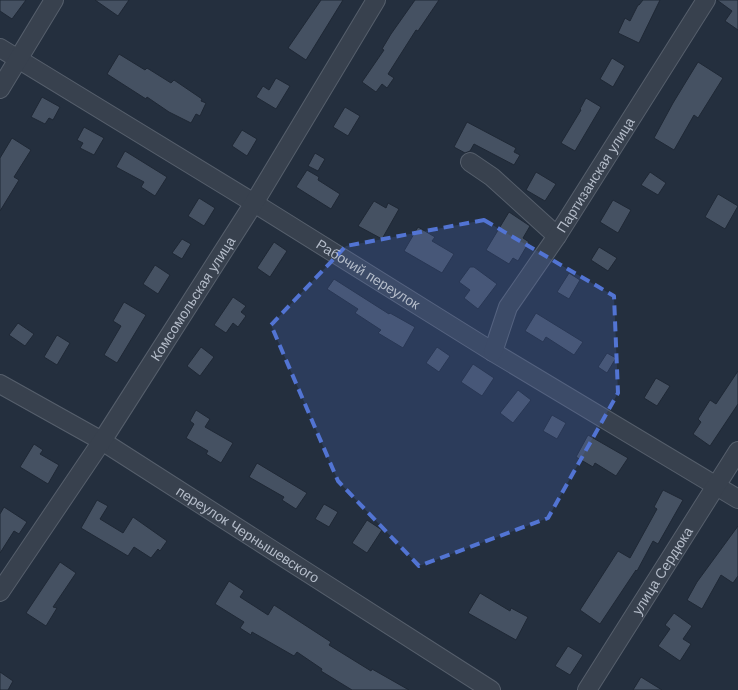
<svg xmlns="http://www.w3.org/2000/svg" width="738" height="690" font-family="Arial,sans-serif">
	<rect width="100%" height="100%" fill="#242f3e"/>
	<!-- building -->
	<path fill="#455162" stroke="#1f2835" d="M 0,0 L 26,0 L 12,19 L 0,11 Z
		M 95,0 L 129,0 L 118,16 Z
		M 321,0 L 343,0 L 306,60 L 288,48 Z
		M 415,0 L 439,0 L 418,31 L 416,30 L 388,74 L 394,78 L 387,88 L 382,84 L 376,92 L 362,82 L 384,50 L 382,49 L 391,34 Z
		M 643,0 L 660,0 L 639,43 L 618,33 L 625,18 L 630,21 L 638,5 L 639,5 Z
		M 717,0 L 738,0 L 738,30 L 725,21 L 732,11 Z
		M 119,54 L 145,70 L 147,68 L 171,83 L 174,80 L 202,99 L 201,101 L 206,103 L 200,116 L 196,114 L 191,123 L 169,112 L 147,97 L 146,99 L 107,74 Z
		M 612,58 L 625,66 L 613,87 L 600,79 Z
		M 698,62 L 723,78 L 698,118 L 694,115 L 674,150 L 654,138 L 673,103 Z
		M 276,78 L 290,86 L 276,109 L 256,97 L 263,86 L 269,90 Z
		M 42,97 L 60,107 L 53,120 L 49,118 L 45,124 L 31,117 Z
		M 586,98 L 601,107 L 575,151 L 561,143 L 581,110 L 580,109 Z
		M 345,107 L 360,116 L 348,136 L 333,127 Z
		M 467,122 L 516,148 L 514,152 L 520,155 L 514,165 L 474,144 L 470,151 L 465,153 L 454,147 Z
		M 84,127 L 104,138 L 94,155 L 80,148 L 83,143 L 77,140 Z
		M 242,130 L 257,139 L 247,156 L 232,146 Z
		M 12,138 L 31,150 L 14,177 L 19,180 L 0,211 L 0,158 Z
		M 125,151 L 167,177 L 155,196 L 141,187 L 144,182 L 116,167 Z
		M 315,153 L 325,159 L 318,171 L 308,166 Z
		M 307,170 L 319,177 L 318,180 L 340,194 L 331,209 L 296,187 Z
		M 536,172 L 556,184 L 545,201 L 526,190 Z
		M 650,172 L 666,183 L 658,195 L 641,185 Z
		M 718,194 L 738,206 L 725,229 L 705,217 Z
		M 199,198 L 215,208 L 204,226 L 188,216 Z
		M 613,200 L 631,210 L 618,233 L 600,222 Z
		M 374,201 L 386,208 L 388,203 L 399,209 L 382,239 L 358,226 Z
		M 509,212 L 530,226 L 523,238 L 529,242 L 518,261 L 513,258 L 509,264 L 486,250 Z
		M 418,227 L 435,237 L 432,241 L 454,254 L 442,273 L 404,251 Z
		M 182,239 L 191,244 L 182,259 L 172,253 Z
		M 274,242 L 287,251 L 270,277 L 257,268 Z
		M 599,247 L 617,258 L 608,271 L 591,260 Z
		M 155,265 L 170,275 L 158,294 L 143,284 Z
		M 470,267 L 474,267 L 497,284 L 478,309 L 464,298 L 470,290 L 459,282 Z
		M 569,273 L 580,280 L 569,299 L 557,292 Z
		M 334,279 L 389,314 L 390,313 L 415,327 L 403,348 L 378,333 L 381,330 L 355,313 L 358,309 L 327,289 Z
		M 233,297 L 246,306 L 241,312 L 246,316 L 238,327 L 233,323 L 226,333 L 214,325 Z
		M 124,302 L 146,315 L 117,363 L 104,355 L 121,326 L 113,321 Z
		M 536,313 L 583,342 L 574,355 L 546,337 L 543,342 L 525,331 Z
		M 18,323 L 34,334 L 25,346 L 9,335 Z
		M 57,335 L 70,343 L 57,365 L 44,357 Z
		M 201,347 L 214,357 L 200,376 L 187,366 Z
		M 437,347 L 450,356 L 439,372 L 426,363 Z
		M 607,353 L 616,358 L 607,373 L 598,367 Z
		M 473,364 L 494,378 L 482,396 L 461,382 Z
		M 738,371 L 738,404 L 710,446 L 693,434 L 701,422 L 698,419 L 710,400 L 716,404 Z
		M 656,378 L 670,386 L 657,406 L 644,398 Z
		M 518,390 L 531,400 L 513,423 L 500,413 Z
		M 196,410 L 210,419 L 205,427 L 233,443 L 221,463 L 206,454 L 208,451 L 186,438 L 194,424 L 190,421 Z
		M 552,415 L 566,423 L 557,439 L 543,431 Z
		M 588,435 L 628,458 L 616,476 L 595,463 L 593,467 L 576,457 Z
		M 34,444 L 43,450 L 40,454 L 59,465 L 48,484 L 20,467 Z
		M 257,463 L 307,493 L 296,509 L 282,500 L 284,497 L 249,477 Z
		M 663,490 L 683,500 L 658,544 L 653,541 L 637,571 L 636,570 L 600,624 L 580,610 L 618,551 L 630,558 L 657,509 L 654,507 Z
		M 97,500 L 108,506 L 100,519 L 123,533 L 133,517 L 167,541 L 160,551 L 158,549 L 151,558 L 134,547 L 128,556 L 81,528 Z
		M 324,504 L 338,512 L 329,527 L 315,519 Z
		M 4,507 L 27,522 L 19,534 L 14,531 L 0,553 L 0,514 Z
		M 367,520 L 382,530 L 367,553 L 352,543 Z
		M 738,526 L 738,576 L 733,583 L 721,575 L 702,609 L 687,600 L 697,582 Z
		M 60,562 L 76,573 L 53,607 L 57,608 L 46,626 L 26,613 Z
		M 229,581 L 244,591 L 240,597 L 268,615 L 274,605 L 331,642 L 329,645 L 371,671 L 372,669 L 409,690 L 352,690 L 321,671 L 322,669 L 297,652 L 294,656 L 252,632 L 251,635 L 240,628 L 244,622 L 215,604 Z
		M 480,593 L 510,611 L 511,608 L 528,617 L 516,640 L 468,613 Z
		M 674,613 L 692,626 L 683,639 L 691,644 L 680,661 L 658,646 L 670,629 L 665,625 Z
		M 568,646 L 583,655 L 570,675 L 555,666 Z
		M 0,672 L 13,681 L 8,690 L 0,690 Z
		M 641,677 L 662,690 L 633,690 Z"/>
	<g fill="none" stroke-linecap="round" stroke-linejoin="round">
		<!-- minor casing -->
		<g stroke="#565f6c" stroke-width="20">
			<g id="minor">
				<path id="s1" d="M 0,48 L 254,203 L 493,352 L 738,499"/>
				<path d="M 0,89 L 54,0"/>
				<path d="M 470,162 L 492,177 L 557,236"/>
				<path id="s2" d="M 493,352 L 508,307 L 557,236 L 706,0"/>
				<path id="s3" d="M 0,384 L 102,441 L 491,690"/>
				<path id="s4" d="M 0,592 L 102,441 L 254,203 L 376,0"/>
				<path id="s5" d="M 587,690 L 738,451"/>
			</g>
		</g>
		<!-- minor -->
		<use href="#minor" stroke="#38414e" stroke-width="18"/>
	</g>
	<!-- marked area -->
	<path fill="#5274d3" fill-opacity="0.2" stroke="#5274d3" stroke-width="4" stroke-dasharray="10 6" stroke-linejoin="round" d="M 484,220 L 614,296 L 618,393 L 548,518 L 419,566 L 338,481 L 271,325 L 346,246 Z"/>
	<g text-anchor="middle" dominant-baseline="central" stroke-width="5" stroke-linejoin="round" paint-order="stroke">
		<!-- street labels -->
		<g font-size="14" fill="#b4bcc9" stroke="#1d2633">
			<text stroke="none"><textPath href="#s2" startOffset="206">Партизанская улица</textPath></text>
			<text stroke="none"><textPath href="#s1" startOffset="432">Рабочий переулок</textPath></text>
			<text stroke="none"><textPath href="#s4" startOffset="351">Комсомольская улица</textPath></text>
			<text stroke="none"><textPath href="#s3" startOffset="290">переулок Чернышевского</textPath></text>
			<text stroke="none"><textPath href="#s5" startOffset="141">улица Сердюка</textPath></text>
		</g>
	</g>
</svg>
